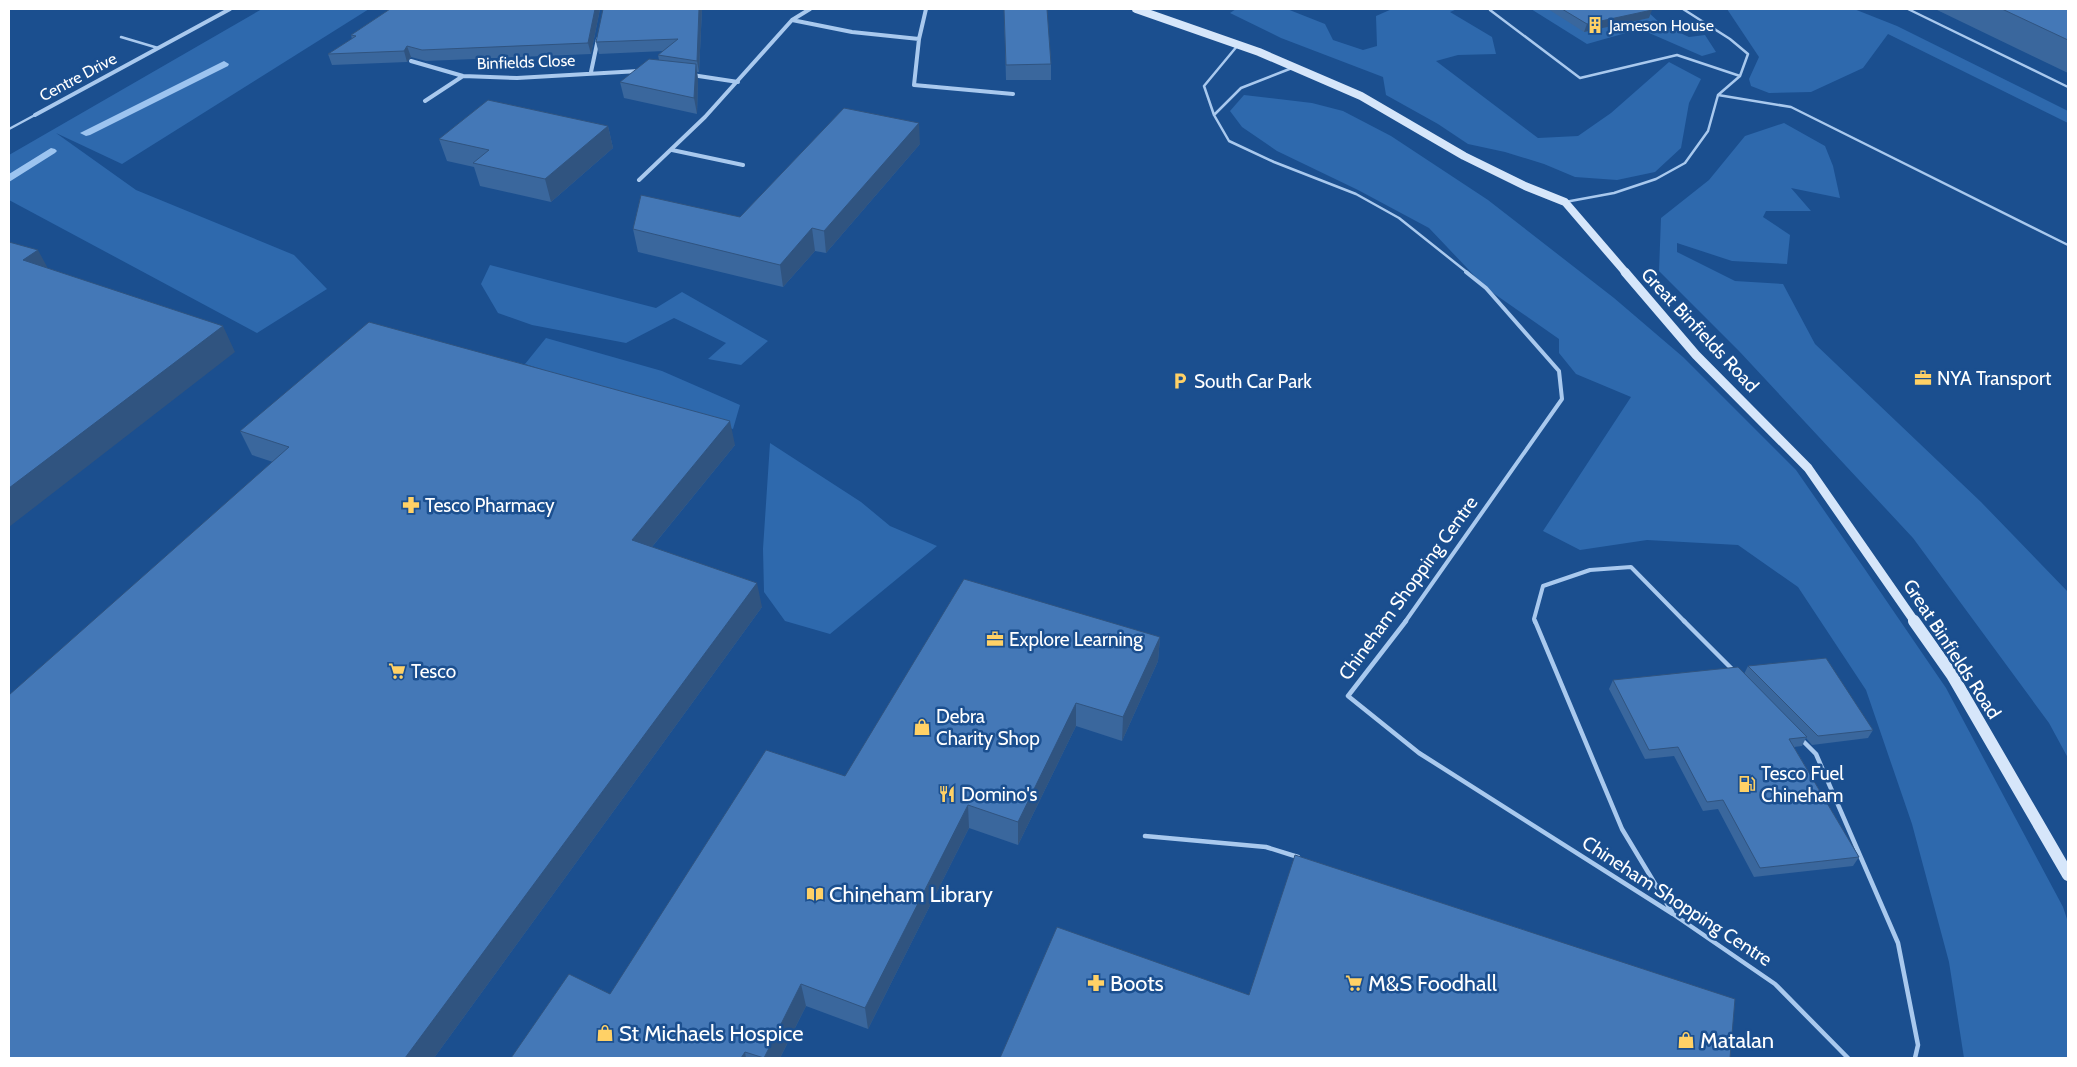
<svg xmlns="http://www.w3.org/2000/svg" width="2077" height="1067" font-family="Cabin,sans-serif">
	<rect width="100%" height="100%" fill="#1b4f8f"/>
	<!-- green -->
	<path fill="#2e69ad" d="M 262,9 L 369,9 L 122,164 L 56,133 L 136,190 L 294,255 L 327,289 L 257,333 L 9,200 L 9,155 Z
		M 1236,9 L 1287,9 L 1325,24 L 1333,40 L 1363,50 L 1377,46 L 1376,16 L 1392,9 L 1457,9 L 1450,12 L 1492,37 L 1496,54 L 1458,55 L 1436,61 L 1538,138 L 1578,136 L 1611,113 L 1669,62 L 1701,79 L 1689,103 L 1681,148 L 1655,172 L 1617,180 L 1575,177 L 1544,164 L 1505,152 L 1468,144 L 1438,124 L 1386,95 L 1383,77 L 1281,38 L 1230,13 Z
		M 1531,9 L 1647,11 L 1661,24 L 1689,37 L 1705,35 L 1716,52 L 1702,56 L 1640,29 L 1587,44 Z
		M 1727,9 L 1854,9 L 1897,26 L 2068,111 L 2068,123 L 1888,34 L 1863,68 L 1811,92 L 1769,93 L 1751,86 L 1749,79 L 1759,57 Z
		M 1244,95 L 1312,103 L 1343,111 L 1391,136 L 1488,200 L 1614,298 L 1683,357 L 1796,470 L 1864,568 L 1946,688 L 2063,907 L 2068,922 L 2068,1058 L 1964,1058 L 1949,962 L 1912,824 L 1866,690 L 1798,587 L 1738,545 L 1647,540 L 1580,550 L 1543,531 L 1631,397 L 1576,374 L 1559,353 L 1559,339 L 1486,288 L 1429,228 L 1358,190 L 1277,151 L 1242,127 L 1230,111 Z
		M 1784,123 L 1825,146 L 1833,166 L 1840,198 L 1791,188 L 1811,211 L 1766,211 L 1763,217 L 1790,235 L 1787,264 L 1732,261 L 1677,243 L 1677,252 L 1735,281 L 1783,284 L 1815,344 L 1981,502 L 2068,592 L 2068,758 L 2049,723 L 1913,538 L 1739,351 L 1659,271 L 1661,218 L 1709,180 L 1745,136 Z
		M 490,265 L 656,308 L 682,292 L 768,341 L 741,365 L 708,359 L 726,343 L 674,318 L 626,343 L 532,325 L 498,313 L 481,284 Z
		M 546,338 L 662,371 L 740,405 L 733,429 L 525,364 Z
		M 770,443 L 861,502 L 890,526 L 937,546 L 830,634 L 785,621 L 764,592 L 763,549 Z"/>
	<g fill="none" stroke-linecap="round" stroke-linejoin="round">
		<!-- stream -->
		<path fill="#9cc4f0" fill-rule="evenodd" d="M 224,61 L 229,64 L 228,66 L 90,135 L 86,136 L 80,133 Z
			M 51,148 L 55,149 L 57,151 L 55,153 L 9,182 L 9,174 Z"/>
		<!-- lane-far2 -->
		<path stroke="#a9c9ee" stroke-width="2.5" d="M 1908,9 L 2068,87
			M 1490,10 L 1580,78 L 1677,55 L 1740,76
			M 121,37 L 158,48
			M 1238,45 L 1204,86 L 1214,115 L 1229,141 L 1274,162 L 1356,194 L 1399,218 L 1468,273
			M 1718,95 L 1791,107 L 2068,245
			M 1214,115 L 1241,88 L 1292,68
			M 9,129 L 35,115
			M 1565,202 L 1614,193 L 1656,179 L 1685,163 L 1708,131 L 1718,95 L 1740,76 L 1748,54 L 1730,39 L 1683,9"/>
		<!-- lane-far1 -->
		<path stroke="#a9c9ee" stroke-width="4" d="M 1405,622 L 1562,399 L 1559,371 L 1486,288 L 1466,272
			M 1535,622 L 1534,619 L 1543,586 L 1590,570 L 1631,567 L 1685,622"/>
		<!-- lane -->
		<path stroke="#a9c9ee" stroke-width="4.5" d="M 1406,621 L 1348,696 L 1419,753 L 1673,914 L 1775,984 L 1848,1058
			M 1535,621 L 1622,829 L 1672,912
			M 1684,621 L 1734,671
			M 1802,740 L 1816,754 L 1898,943 L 1918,1045 L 1915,1058
			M 1145,836 L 1266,847 L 1298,857"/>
		<!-- street -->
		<path stroke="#a9c9ee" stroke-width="4" d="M 926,9 L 919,39 L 914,85 L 1013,94
			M 792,20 L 852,32 L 919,39
			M 411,61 L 463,76 L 517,78 L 639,71
			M 591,72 L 598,39
			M 692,75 L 738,82
			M 425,101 L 463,76
			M 35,115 L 230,9
			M 672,150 L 743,165
			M 639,180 L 705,117 L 792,20 L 810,9"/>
		<!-- secondary-far2 -->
		<path stroke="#d6e6fa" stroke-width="8" d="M 1136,9 L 1259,52 L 1361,96 L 1464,156 L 1525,186 L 1565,202 L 1626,273"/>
		<!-- secondary-far1 -->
		<path stroke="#d6e6fa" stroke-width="9" d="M 1625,272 L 1696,355 L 1808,468 L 1915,622"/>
		<!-- secondary -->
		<path stroke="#d6e6fa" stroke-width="12" d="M 1914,621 L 1952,675 L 2068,875"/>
	</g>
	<!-- wall -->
	<path fill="#3a679d" d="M 390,9 L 600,9 L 591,54 L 426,61 L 411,57 L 407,62 L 332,65 L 328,54 L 352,39 L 351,35 Z
		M 702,9 L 699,72 L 697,72 L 698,80 L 697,114 L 624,98 L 620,82 L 659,60 L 658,55 L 664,51 L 599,54 L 596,42 Z
		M 1004,9 L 1051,64 L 1051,80 L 1006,80 Z
		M 1548,9 L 1649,9 L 1649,18 L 1584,32 Z
		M 1935,9 L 2068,9 L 2068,73 Z
		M 608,126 L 613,148 L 551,202 L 480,186 L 474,167 L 447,161 L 439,139 Z
		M 920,144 L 826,253 L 815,251 L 783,287 L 638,252 L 633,229 L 740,217 Z
		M 240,431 L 735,445 L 652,547 L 762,607 L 434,1058 L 9,1058 L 273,462 L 252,455 Z
		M 1160,637 L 1158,661 L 1122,741 L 1076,726 L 1018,845 L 969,828 L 868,1029 L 806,1006 L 780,1058 L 511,1058 L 610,994 L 845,776 Z
		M 1748,666 L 1873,730 L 1868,738 L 1812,745 L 1806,738 L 1802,746 L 1794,747 L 1859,857 L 1853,866 L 1754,877 L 1718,809 L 1703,811 L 1674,756 L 1645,759 L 1609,689 L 1613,680 L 1744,674 Z"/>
	<!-- shaded-wall -->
	<path fill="#305480" d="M 595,9 L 600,9 L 591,54 L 588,43 Z
		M 699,9 L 702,9 L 699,72 L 697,61 Z
		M 1652,10 L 1649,18 L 1584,32 L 1587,24 Z
		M 407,46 L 411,57 L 407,62 L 404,51 Z
		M 696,64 L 698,80 L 697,114 L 694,98 Z
		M 919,123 L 920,144 L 826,253 L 824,231 Z
		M 608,126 L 613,148 L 551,202 L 545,179 Z
		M 812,228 L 815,251 L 783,287 L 780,265 Z
		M 38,250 L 52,276 L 23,260 Z
		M 223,326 L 235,352 L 9,527 L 9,488 Z
		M 730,421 L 735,445 L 638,564 L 632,540 Z
		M 757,583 L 762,607 L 434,1058 L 405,1058 Z
		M 1160,637 L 1158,661 L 1122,741 L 1123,717 Z
		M 1076,703 L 1076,726 L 1018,845 L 1018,822 Z
		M 968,805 L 969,828 L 868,1029 L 865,1008 Z
		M 801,984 L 806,1006 L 780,1058 L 764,1058 Z
		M 745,1052 L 746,1058 L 741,1058 Z"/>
	<!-- building -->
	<path fill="#4478b7" stroke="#305480" d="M 390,9 L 595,9 L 588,43 L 422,50 L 407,46 L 404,51 L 328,54 L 356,36 L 351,35 Z
		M 603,9 L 699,9 L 697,61 L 658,55 L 678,39 L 596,42 Z
		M 1004,9 L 1047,9 L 1051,64 L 1006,65 Z
		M 1562,9 L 1649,9 L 1652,10 L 1587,24 Z
		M 2002,9 L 2068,9 L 2068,40 Z
		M 649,59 L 696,64 L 694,98 L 620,82 Z
		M 488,100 L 608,126 L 545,179 L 473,163 L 489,150 L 439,139 Z
		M 844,108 L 919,123 L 824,231 L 812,228 L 780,265 L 633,229 L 641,195 L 740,217 Z
		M 9,242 L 38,250 L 23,260 L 223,326 L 9,488 Z
		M 369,322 L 730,421 L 632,540 L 757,583 L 405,1058 L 9,1058 L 9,695 L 289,447 L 240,431 Z
		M 964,579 L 1160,637 L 1123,717 L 1076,703 L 1018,822 L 968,805 L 865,1008 L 801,984 L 764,1058 L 745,1052 L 741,1058 L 511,1058 L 569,974 L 610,994 L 766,750 L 845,776 Z
		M 1826,658 L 1873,730 L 1818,736 L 1748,666 Z
		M 1738,667 L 1807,737 L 1789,739 L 1859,857 L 1760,868 L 1723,800 L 1707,802 L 1678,747 L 1649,750 L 1613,680 Z
		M 1295,855 L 1735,999 L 1730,1058 L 1000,1058 L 1057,927 L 1249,995 Z"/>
	<!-- icons -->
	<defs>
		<g id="building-bare" transform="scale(1.35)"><path d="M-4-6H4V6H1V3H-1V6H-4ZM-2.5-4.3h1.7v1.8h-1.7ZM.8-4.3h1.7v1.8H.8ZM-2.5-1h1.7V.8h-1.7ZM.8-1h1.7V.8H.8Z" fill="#ffd166" stroke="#1b4f8f" stroke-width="2.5" paint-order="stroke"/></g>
		<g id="office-bare" transform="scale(1.35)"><path d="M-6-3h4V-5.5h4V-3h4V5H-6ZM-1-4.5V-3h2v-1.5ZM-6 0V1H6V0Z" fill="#ffd166" stroke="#1b4f8f" stroke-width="2.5" paint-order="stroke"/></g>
		<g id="parking-bare" transform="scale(1.35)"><path d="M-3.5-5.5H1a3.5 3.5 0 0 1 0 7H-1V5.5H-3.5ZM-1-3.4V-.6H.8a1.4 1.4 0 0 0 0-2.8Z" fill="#ffd166" stroke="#1b4f8f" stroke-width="2.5" paint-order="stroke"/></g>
		<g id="pharmacy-bare" transform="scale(1.35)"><path d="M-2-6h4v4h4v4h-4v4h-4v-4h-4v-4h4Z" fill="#ffd166" stroke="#1b4f8f" stroke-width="2.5" paint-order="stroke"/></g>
		<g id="supermarket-bare" transform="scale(1.35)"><path d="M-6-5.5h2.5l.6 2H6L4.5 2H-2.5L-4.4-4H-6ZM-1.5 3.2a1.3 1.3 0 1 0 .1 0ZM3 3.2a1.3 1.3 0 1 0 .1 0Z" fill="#ffd166" stroke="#1b4f8f" stroke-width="2.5" paint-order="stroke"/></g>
		<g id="shop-bare" transform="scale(1.35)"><path d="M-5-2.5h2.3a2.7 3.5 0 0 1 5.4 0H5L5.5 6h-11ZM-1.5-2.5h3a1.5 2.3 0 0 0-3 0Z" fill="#ffd166" stroke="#1b4f8f" stroke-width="2.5" paint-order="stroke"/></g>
		<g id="fuel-bare" transform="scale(1.35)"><path d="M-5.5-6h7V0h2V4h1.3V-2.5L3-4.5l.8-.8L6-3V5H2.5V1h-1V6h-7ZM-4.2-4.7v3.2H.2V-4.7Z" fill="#ffd166" stroke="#1b4f8f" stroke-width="2.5" paint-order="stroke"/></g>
		<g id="restaurant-bare" transform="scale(1.35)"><path d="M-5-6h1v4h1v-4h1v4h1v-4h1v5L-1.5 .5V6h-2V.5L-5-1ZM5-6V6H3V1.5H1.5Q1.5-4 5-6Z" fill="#ffd166" stroke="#1b4f8f" stroke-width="2.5" paint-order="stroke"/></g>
		<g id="library-bare" transform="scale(1.35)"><path d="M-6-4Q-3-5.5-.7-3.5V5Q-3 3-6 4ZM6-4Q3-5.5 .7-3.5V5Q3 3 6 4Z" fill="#ffd166" stroke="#1b4f8f" stroke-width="2.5" paint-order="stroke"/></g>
	</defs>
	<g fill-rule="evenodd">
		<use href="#building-bare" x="1595" y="25"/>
		<use href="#office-bare" x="1923" y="378"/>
		<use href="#parking-bare" x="1180" y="381"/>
		<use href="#pharmacy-bare" x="411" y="505"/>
		<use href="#office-bare" x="995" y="639"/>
		<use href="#supermarket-bare" x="397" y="671"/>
		<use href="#shop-bare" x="922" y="727"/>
		<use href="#fuel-bare" x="1747" y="784"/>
		<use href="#restaurant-bare" x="947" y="794"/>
		<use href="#library-bare" x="815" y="894"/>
		<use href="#pharmacy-bare" x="1096" y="983"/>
		<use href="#supermarket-bare" x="1354" y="983"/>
		<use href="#shop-bare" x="605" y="1033"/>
		<use href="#shop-bare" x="1686" y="1040"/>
	</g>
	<g text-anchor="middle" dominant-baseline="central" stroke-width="5" stroke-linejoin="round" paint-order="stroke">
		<!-- far-poi labels -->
		<g font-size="16" fill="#fff" stroke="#1b4f8f" text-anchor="start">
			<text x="1609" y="25">Jameson House</text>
		</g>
		<!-- far-street labels -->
		<g font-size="16" fill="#fff" stroke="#1b4f8f">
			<text transform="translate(526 62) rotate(-2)">Binfields Close</text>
			<text transform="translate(78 77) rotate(-28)">Centre Drive</text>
		</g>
		<!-- street labels -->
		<g font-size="19" fill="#fff" stroke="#1b4f8f">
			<text transform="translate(1700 330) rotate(47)">Great Binfields Road</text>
			<text transform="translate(1408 588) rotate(-54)">Chineham Shopping Centre</text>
			<text transform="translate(1952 649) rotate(57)">Great Binfields Road</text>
			<text transform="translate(1677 901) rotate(33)">Chineham Shopping Centre</text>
		</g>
		<!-- poi labels -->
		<g font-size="19" fill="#fff" stroke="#1b4f8f" text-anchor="start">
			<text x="1937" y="378">NYA Transport</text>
			<text x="1194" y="381">South Car Park</text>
			<text x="425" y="505">Tesco Pharmacy</text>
			<text x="1009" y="639">Explore Learning</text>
			<text x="411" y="671">Tesco</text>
			<text x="936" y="716">Debra<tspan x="936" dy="22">Charity Shop</tspan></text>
			<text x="1761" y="773">Tesco Fuel<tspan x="1761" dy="22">Chineham</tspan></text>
			<text x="961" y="794">Domino's</text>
		</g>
		<!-- near-poi labels -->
		<g font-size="22" fill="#fff" stroke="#1b4f8f" text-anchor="start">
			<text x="829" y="894">Chineham Library</text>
			<text x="1110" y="983">Boots</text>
			<text x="1368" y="983">M&amp;S Foodhall</text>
			<text x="619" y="1033">St Michaels Hospice</text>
			<text x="1700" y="1040">Matalan</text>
		</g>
	</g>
	<!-- border -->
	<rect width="2077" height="1067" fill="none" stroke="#ffffff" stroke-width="20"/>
</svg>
